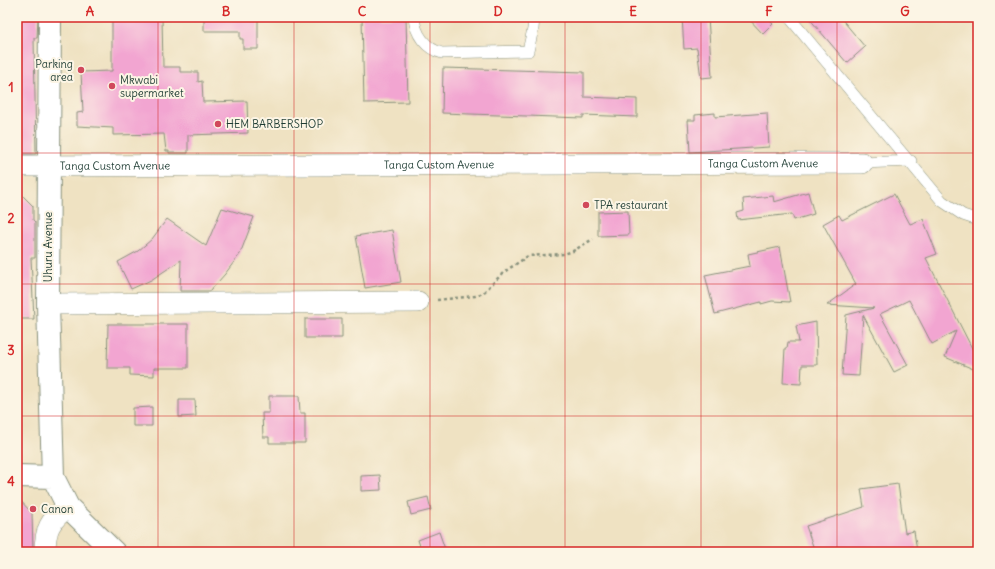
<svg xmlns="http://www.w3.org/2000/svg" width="995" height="569" font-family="Delius,sans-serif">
	<rect width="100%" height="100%" fill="#fcf5e5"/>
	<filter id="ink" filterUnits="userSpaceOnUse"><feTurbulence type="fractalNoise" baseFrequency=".025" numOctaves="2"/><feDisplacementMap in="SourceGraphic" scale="8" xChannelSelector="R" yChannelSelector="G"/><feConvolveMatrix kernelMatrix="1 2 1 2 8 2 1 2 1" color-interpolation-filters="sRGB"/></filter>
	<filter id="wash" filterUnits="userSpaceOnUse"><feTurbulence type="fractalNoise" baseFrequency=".012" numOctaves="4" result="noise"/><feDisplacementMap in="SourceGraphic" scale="16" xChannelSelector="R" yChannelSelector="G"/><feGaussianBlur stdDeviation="0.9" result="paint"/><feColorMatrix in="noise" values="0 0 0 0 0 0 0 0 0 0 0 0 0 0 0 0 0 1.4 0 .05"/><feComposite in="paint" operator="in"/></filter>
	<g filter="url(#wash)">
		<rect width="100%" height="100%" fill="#efe2c2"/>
		<g id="blocks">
			<!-- building -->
			<path fill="#f2a5d1" d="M 17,17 L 38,17 L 37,38 L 34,38 L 36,154 L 17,154 Z
				M 112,17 L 162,17 L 163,67 L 180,67 L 180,72 L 198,72 L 198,82 L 202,81 L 203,102 L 247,101 L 248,133 L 188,135 L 188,153 L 169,153 L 169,151 L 166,151 L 164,134 L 113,135 L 113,128 L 77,126 L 77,113 L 83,112 L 81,72 L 112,71 Z
				M 204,17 L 258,17 L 258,49 L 243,49 L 243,39 L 240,39 L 240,31 L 204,31 Z
				M 362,17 L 406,17 L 408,102 L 364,103 Z
				M 682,17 L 708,17 L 712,77 L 701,78 L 697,48 L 684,49 Z
				M 747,17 L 766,17 L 773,24 L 763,34 Z
				M 808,17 L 840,17 L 865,47 L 847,63 Z
				M 443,68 L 584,72 L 584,97 L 637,99 L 637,117 L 583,115 L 583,118 L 442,113 Z
				M 715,113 L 715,117 L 767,113 L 769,147 L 690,152 L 688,120 L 695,120 L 695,115 Z
				M 17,190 L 33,206 L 33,220 L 35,222 L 35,258 L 31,258 L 34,319 L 17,319 Z
				M 808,192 L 814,214 L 794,220 L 792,214 L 738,220 L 737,213 L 744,211 L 743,199 L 773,196 L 774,202 Z
				M 894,194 L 910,224 L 923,219 L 937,254 L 926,258 L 978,360 L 978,371 L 945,357 L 956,331 L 932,344 L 909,300 L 880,314 L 908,365 L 894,372 L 863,315 L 859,376 L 842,375 L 846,315 L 874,308 L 827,305 L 856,284 L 823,224 L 839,215 L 842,220 Z
				M 222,208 L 254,217 L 240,254 L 225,274 L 210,291 L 180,291 L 181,260 L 151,280 L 131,289 L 118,262 L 138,251 L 152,239 L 167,219 L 206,246 Z
				M 628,211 L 629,235 L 598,236 L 598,212 Z
				M 392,230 L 401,282 L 365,288 L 356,236 Z
				M 780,247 L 790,302 L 772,301 L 761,304 L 761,302 L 715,314 L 705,275 L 750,266 L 748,254 Z
				M 305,319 L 342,319 L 342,338 L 305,338 Z
				M 816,322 L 817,365 L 802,365 L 801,384 L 783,383 L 785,348 L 787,348 L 788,342 L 799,342 L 796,326 Z
				M 108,324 L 188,324 L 188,368 L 154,368 L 154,376 L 130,375 L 130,368 L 107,368 Z
				M 269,396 L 299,396 L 300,413 L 305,413 L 305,443 L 269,443 L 269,437 L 263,437 L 262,413 L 269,413 Z
				M 179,400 L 195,400 L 196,416 L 179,417 Z
				M 152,407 L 152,426 L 133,426 L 133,408 Z
				M 380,475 L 381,490 L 361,491 L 361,476 Z
				M 898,484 L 905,533 L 914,531 L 917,552 L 815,552 L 806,526 L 864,507 L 861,489 Z
				M 17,497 L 32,513 L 33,552 L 17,552 Z
				M 428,497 L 431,510 L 411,515 L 408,502 Z
				M 439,532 L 446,552 L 422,552 L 418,540 Z"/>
		</g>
	</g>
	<g filter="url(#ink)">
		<use href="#blocks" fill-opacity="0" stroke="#87907b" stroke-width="1"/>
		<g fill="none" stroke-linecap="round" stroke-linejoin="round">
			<!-- lane casing -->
			<g stroke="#87907b" stroke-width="12">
				<path id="lane" d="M 414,17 C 415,34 426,49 442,53 L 528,51 L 533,29 L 534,17
					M 789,17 L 942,201 L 963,215 L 978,220
					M 862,163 L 911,161"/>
			</g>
			<!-- street casing -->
			<g stroke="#87907b" stroke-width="22">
				<g id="street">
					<path id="s1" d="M 17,166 L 862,163"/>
					<path d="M 48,304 L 418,302"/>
					<path d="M 45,552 C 45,529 50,520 68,507"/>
				</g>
			</g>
			<!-- secondary casing -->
			<g stroke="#87907b" stroke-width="24">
				<path id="secondary" d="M 50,17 L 48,304 L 53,477 L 68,507 L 114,552
					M 17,476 L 53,477"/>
			</g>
			<!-- path -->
			<path stroke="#87907b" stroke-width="2.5" stroke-dasharray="3 3" stroke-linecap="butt" d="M 437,300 L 475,296 L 483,293 L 504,272 L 528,256 L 564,254 L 573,251 L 593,239"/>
			<!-- lane -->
			<use href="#lane" stroke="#fff" stroke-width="11"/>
			<!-- street -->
			<use href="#street" stroke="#fff" stroke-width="21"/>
			<!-- secondary -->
			<use href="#secondary" stroke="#fff" stroke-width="22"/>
		</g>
	</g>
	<!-- grid -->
	<path fill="none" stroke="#d62828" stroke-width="1" stroke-opacity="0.55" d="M 158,17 L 158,552M 294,17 L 294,552M 430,17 L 430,552M 565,17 L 565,552M 701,17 L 701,552M 837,17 L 837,552M 17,153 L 978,153M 17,284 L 978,284M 17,416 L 978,416"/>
	<!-- markers -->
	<g fill="#d1495b" stroke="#fcf5e5" stroke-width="1.5">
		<circle cx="81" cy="70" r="4"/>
		<circle cx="112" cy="86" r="4"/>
		<circle cx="218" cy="124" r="4"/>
		<circle cx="586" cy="205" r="4"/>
		<circle cx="33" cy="509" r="4"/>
	</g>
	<g text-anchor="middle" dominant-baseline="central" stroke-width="4" stroke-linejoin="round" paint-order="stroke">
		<!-- poi labels -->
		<g font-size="11" fill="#1f3d34" stroke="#fcf5e5" text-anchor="start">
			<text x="73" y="64" text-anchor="end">Parking<tspan x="73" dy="13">area</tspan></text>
			<text x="120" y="80">Mkwabi<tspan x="120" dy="13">supermarket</tspan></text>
			<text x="226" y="124">HEM BARBERSHOP</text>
			<text x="594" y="205">TPA restaurant</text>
			<text x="41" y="509">Canon</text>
		</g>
		<!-- street labels -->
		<g font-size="11" fill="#1f3d34" stroke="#fcf5e5">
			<text stroke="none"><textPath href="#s1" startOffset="746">Tanga Custom Avenue</textPath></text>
			<text stroke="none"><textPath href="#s1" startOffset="422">Tanga Custom Avenue</textPath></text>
			<text stroke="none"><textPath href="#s1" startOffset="98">Tanga Custom Avenue</textPath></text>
			<text transform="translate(48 247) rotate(-90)">Uhuru Avenue</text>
		</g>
	</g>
	<!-- margin -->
	<rect width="995" height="569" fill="none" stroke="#fcf5e5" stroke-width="44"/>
	<rect x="22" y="22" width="951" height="525" fill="none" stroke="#d62828" stroke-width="1.5"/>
	<g font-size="13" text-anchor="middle" font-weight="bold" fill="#d62828">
		<text x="90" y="16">A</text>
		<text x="226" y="16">B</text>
		<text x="362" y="16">C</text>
		<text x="498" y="16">D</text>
		<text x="633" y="16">E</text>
		<text x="769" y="16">F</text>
		<text x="905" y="16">G</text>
		<text x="11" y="92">1</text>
		<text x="11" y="223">2</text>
		<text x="11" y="355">3</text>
		<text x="11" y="486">4</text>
	</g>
</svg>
